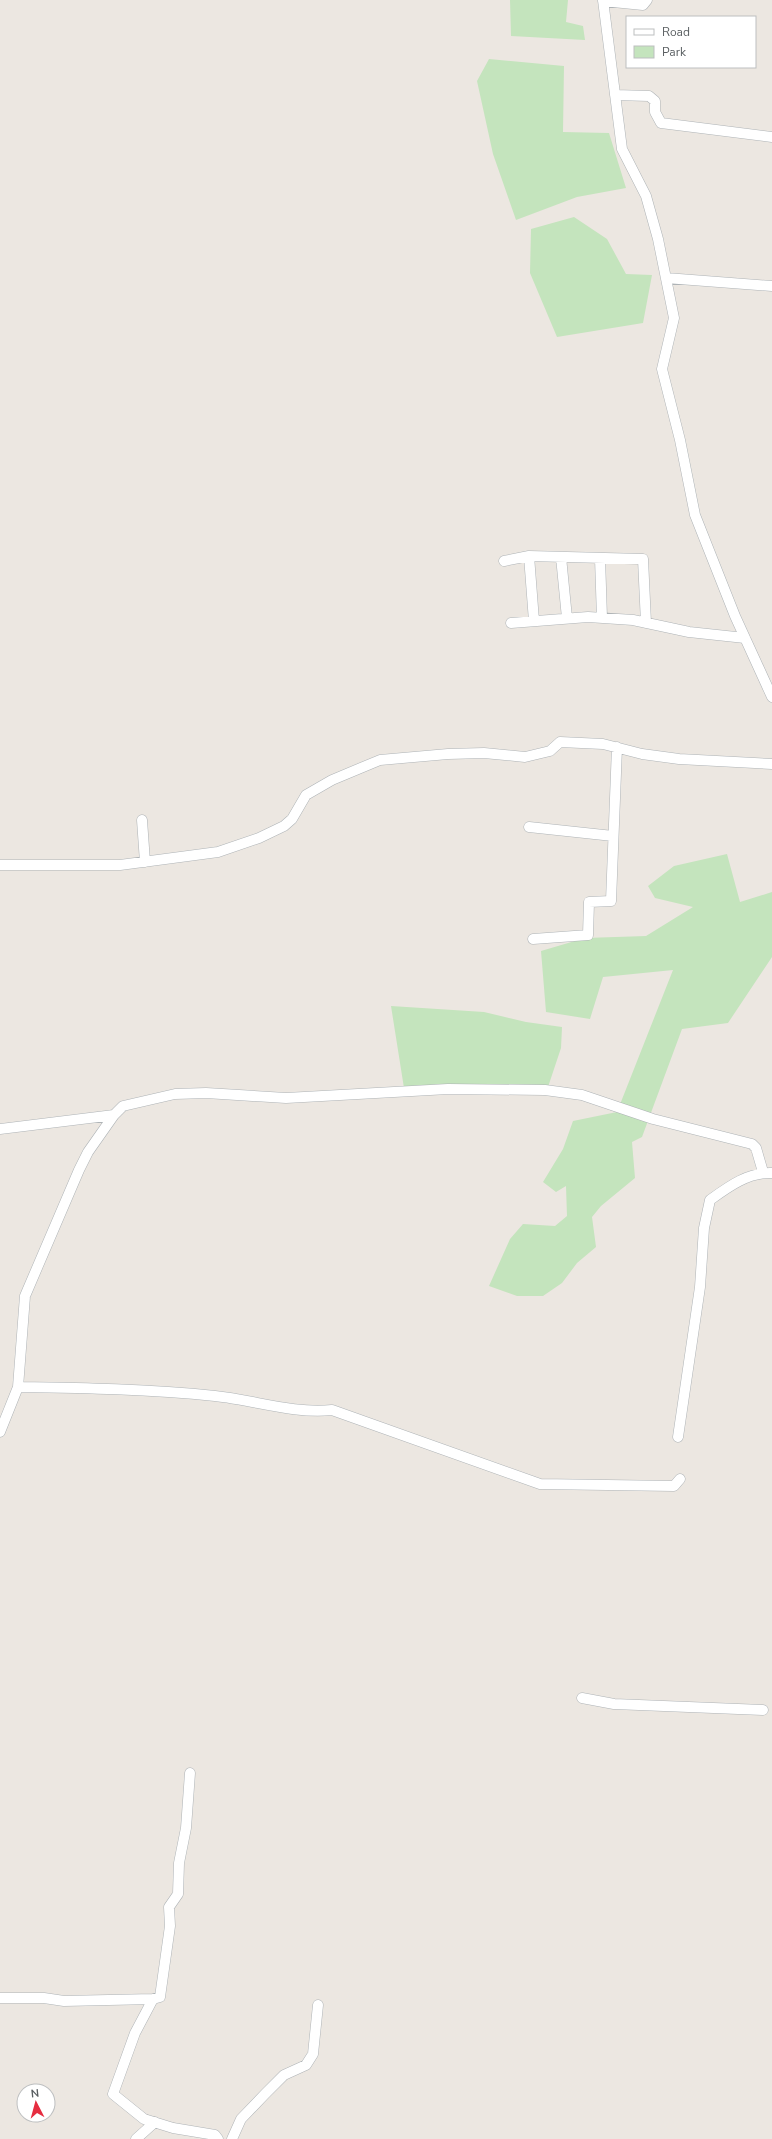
<svg xmlns="http://www.w3.org/2000/svg" width="772" height="2139" font-family="'Nunito Sans',sans-serif">
	<rect width="100%" height="100%" fill="#ece7e1"/>
	<!-- green -->
	<path fill="#c4e4bd" d="M 510,0 L 568,0 L 566,22 L 583,26 L 585,40 L 511,36 Z
		M 489,59 L 564,66 L 563,132 L 609,133 L 626,188 L 577,197 L 516,220 L 493,154 L 477,81 Z
		M 574,217 L 607,239 L 626,274 L 652,275 L 643,323 L 557,337 L 530,273 L 531,229 Z
		M 727,854 L 740,902 L 772,892 L 772,957 L 728,1023 L 682,1029 L 642,1137 L 632,1142 L 635,1178 L 601,1206 L 592,1217 L 596,1247 L 577,1263 L 562,1283 L 543,1296 L 517,1296 L 489,1286 L 510,1239 L 523,1224 L 555,1226 L 567,1216 L 566,1186 L 556,1192 L 543,1182 L 563,1149 L 573,1121 L 617,1112 L 673,970 L 603,977 L 590,1019 L 546,1012 L 541,951 L 585,938 L 646,936 L 693,907 L 655,898 L 648,886 L 674,866 Z
		M 391,1006 L 484,1012 L 526,1022 L 562,1027 L 561,1048 L 548,1087 L 404,1088 Z"/>
	<g fill="none" stroke-linecap="round" stroke-linejoin="round">
		<!-- minor casing -->
		<g stroke="#aeb3b6" stroke-width="11">
			<path id="minor" d="M 603,0 L 622,149 L 646,196 L 658,239 L 674,318 L 662,369 L 680,440 L 695,515 L 735,616 L 772,697
				M 603,1 L 643,5 L 647,0
				M 615,95 L 649,96 L 655,101 L 655,112 L 661,123 L 772,137
				M 666,278 L 772,286
				M 529,556 L 534,621
				M 561,557 L 567,618
				M 600,558 L 602,618
				M 504,561 L 529,556 L 643,559 L 646,623
				M 511,623 L 588,617 L 633,620 L 689,632 L 745,638
				M 142,820 L 145,862
				M 529,827 L 613,836
				M 0,865 L 120,865 L 218,852 L 259,838 L 284,826 L 292,819 L 306,795 L 332,780 L 380,760 L 448,754 L 484,753 L 525,757 L 550,751 L 560,742 L 603,744 L 642,754 L 679,759 L 772,764
				M 533,939 L 588,935 L 589,902 L 611,901 L 617,747
				M 114,1115 L 88,1152 L 79,1170 L 25,1296 L 18,1387 C 83,1388 149,1389 215,1396 C 254,1400 293,1414 332,1410 L 540,1484 L 674,1486 L 680,1479
				M 0,1129 L 114,1115 L 123,1106 L 175,1094 L 206,1093 L 286,1098 L 448,1089 L 545,1090 L 582,1095 L 653,1119 L 752,1144 L 756,1148 L 763,1172
				M 0,1432 L 18,1387
				M 678,1437 L 700,1287 L 704,1228 L 710,1200 C 728,1187 748,1172 772,1173
				M 582,1698 L 614,1704 L 763,1710
				M 0,1998 L 44,1998 L 64,2001 L 153,1999 L 160,1997 L 170,1926 L 169,1907 L 178,1894 L 179,1863 L 186,1828 L 190,1773
				M 153,1999 L 135,2033 L 113,2094 L 144,2119 L 173,2128 L 215,2135 L 218,2139
				M 136,2139 L 155,2122
				M 232,2139 L 241,2119 L 265,2094 L 284,2075 L 306,2065 L 313,2054 L 318,2005"/>
		</g>
		<!-- minor -->
		<use href="#minor" stroke="#fff" stroke-width="10"/>
	</g>
	<!-- legend -->
	<rect x="626" y="16" width="130" height="52" fill="#ffffff" stroke="#bdbfc0"/>
	<rect x="634" y="29" width="20" height="6" fill="#ffffff" stroke="#bdbfc0"/>
	<text x="662" y="36" font-size="12" fill="#595e61">Road</text>
	<rect x="634" y="46" width="20" height="12" fill="#c4e4bd" stroke="#bdbfc0"/>
	<text x="662" y="56" font-size="12" fill="#595e61">Park</text>
	<!-- north arrow -->
	<g transform="translate(36 2103) rotate(354)"><circle r="19" fill="#ffffff" stroke="#bdbfc0"/>
	<path d="M0-3L7 15L0 10L-7 15Z" fill="#e62d40"/>
	<text y="-6" font-size="11" font-weight="bold" text-anchor="middle" fill="#595e61">N</text>
	</g>
</svg>
